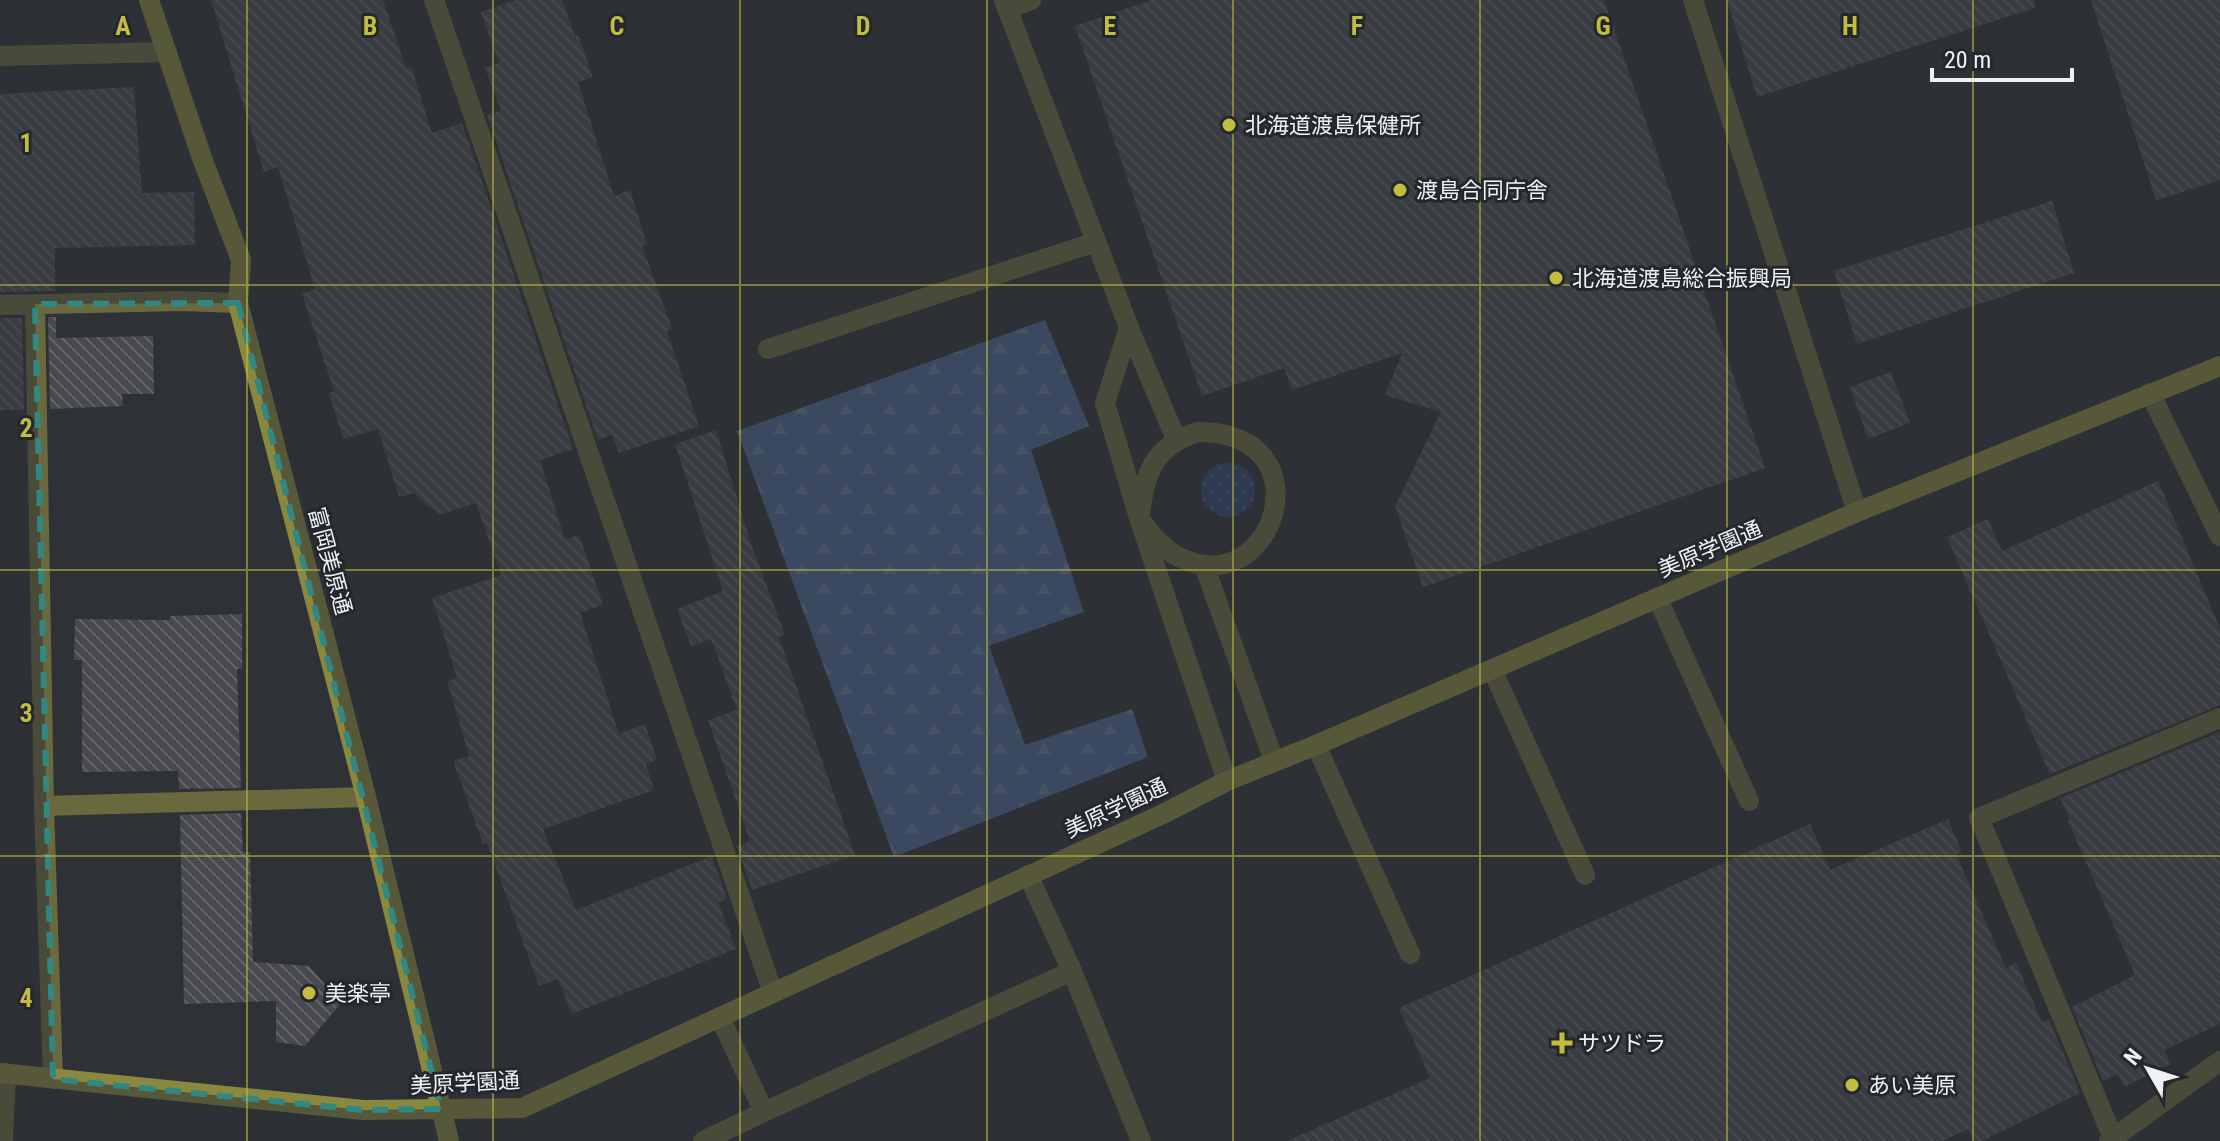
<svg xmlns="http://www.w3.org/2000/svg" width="2220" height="1141" font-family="'Roboto Condensed','Noto Sans JP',sans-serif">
	<defs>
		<pattern id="forest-firs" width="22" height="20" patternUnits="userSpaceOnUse" patternTransform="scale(2)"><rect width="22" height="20" fill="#4b6593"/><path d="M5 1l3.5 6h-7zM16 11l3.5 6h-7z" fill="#657ca3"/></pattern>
		<pattern id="garden-dots" width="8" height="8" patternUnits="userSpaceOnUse" patternTransform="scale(2)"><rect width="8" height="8" fill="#304670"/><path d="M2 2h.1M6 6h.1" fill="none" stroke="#4e6185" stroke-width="1.8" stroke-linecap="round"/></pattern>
		<pattern id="building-back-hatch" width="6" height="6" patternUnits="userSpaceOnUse" patternTransform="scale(2)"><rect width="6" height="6" fill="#47494f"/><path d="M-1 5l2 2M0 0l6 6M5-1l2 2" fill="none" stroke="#626469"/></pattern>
	</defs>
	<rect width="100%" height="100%" fill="#2e3136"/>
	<!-- forest -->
	<path fill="url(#forest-firs)" d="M 1045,320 L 1089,426 L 1031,450 L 1084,612 L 989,646 L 1025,745 L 1132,709 L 1148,757 L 894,857 L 737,431 Z"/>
	<!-- garden -->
	<path fill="url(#garden-dots)" d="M1201 490a27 27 0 1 1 54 0a27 27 0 1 1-54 0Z"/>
	<!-- building -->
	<path fill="url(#building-back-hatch)" d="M 211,0 L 383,0 L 406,68 L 411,66 L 432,133 L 462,123 L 573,449 L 540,460 L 565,540 L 579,535 L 603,605 L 580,613 L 619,734 L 645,724 L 657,760 L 646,764 L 654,790 L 543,829 L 576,910 L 712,856 L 727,899 L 718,902 L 736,949 L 572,1014 L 558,979 L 539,986 L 487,843 L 483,844 L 453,761 L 469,756 L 447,681 L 457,678 L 432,598 L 501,575 L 476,503 L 439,515 L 414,493 L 399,497 L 378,429 L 343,439 L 329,393 L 334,391 L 302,294 L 315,289 L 278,167 L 264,172 Z
		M 516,0 L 562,0 L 575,36 L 578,35 L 593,77 L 578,82 L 614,196 L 630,190 L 647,244 L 642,245 L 672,329 L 667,331 L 699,426 L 619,453 L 612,435 L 598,440 L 487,115 L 501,111 L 485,68 L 499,63 L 481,12 Z
		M 1151,0 L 1604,0 L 1765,468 L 1423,587 L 1395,506 L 1441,412 L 1385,395 L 1402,353 L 1292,390 L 1284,368 L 1202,396 L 1075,26 Z
		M 1727,0 L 2034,0 L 2035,8 L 1757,97 Z
		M 2091,0 L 2220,0 L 2220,180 L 2156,200 Z
		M 134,87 L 142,193 L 194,192 L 195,245 L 55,248 L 55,291 L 0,292 L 0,94 Z
		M 2052,201 L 2074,273 L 1857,344 L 1834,271 Z
		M 48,317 L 56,317 L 56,338 L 153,336 L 154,394 L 122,394 L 123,406 L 50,409 Z
		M 0,318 L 22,318 L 24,410 L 0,410 Z
		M 1891,372 L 1910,423 L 1868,439 L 1850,387 Z
		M 716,430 L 751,544 L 785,635 L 779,637 L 855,855 L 752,890 L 737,846 L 750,841 L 708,720 L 737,710 L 711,639 L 691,646 L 677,609 L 723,591 L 675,444 Z
		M 2158,481 L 2220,628 L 2220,705 L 2050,774 L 1947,537 L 1988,519 L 2002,551 Z
		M 242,614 L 242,669 L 237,669 L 241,788 L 179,789 L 178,771 L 82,772 L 82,660 L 74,660 L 75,619 L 170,620 L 170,616 Z
		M 2220,732 L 2220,1024 L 2164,1050 L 2171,1064 L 2124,1087 L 2118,1074 L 2103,1081 L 2072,1007 L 2135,975 L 2068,821 L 2070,820 L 2060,798 Z
		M 241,813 L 243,852 L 250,852 L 253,962 L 309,966 L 341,1003 L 305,1046 L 276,1042 L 276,1001 L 184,1004 L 180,815 Z
		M 1948,819 L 1962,852 L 1956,854 L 2006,968 L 2016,963 L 2042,1022 L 2049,1019 L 2080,1093 L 1982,1141 L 1975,1141 L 1969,1129 L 1942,1141 L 1287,1141 L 1430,1078 L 1399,1008 L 1810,824 L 1830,870 Z"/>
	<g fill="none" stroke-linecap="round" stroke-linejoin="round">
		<!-- lane -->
		<path stroke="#6a693d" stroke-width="20" d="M 1004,0 L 1129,328 L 1176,439
			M 1007,9 L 1031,0
			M 1129,328 L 1105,403 L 1139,518 L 1227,781
			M 768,349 L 1096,242
			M 1197,432 C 1330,431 1274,605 1179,557 C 1162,549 1150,532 1139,518 C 1146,473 1150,449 1197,432 Z
			M 1204,565 L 1274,761
			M 1657,597 L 1749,801
			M 1492,669 L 1585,875
			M 1316,745 L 1410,954
			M 1072,971 L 1141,1141
			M 720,1017 L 764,1112 L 1072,971 L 1028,875
			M 703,1141 L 764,1112"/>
		<!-- street -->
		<path stroke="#6a693d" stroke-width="20" d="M 434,0 L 773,993
			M 1693,0 L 1857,512
			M 0,56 L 167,52
			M 35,304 L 44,806 L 53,1079
			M 0,305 L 181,301 L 238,303
			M 2150,393 L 2220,536
			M 44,806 L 366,797
			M 2113,1138 L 1979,818 L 2220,718
			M 3,1141 L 6,1073
			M 2109,1141 L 2220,1061"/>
		<!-- secondary -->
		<path stroke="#8a883e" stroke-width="20" d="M 149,0 L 202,158 L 241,260 L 238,303 L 366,797 L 449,1141
			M 0,1073 L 363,1110 L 522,1108 L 1163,814 L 1227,781 L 1316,745 L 1857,512 L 2220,366"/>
	</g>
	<!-- marked area -->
	<path d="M0 0H2220V1141H0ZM 238,303 L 441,1109 L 363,1110 L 53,1079 L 35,304 Z" fill="#2e3136" fill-opacity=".55" fill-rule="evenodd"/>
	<path fill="none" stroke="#318882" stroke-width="6" stroke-dasharray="16 10" stroke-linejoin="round" d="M 238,303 L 441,1109 L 363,1110 L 53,1079 L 35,304 Z"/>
	<!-- grid -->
	<path fill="none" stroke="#c2bd3f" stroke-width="2" stroke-opacity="0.55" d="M 247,0 L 247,1141M 493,0 L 493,1141M 740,0 L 740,1141M 987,0 L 987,1141M 1233,0 L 1233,1141M 1480,0 L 1480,1141M 1727,0 L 1727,1141M 1973,0 L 1973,1141M 0,285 L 2220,285M 0,570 L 2220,570M 0,856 L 2220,856"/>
	<!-- markers -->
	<g fill="#c2bd3f" stroke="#24272c" stroke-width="3">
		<circle cx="1229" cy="125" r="8"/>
		<circle cx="1400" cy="190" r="8"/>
		<circle cx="1556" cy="278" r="8"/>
		<circle cx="309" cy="993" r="8"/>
		<path d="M1558 1031h8v8h8v8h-8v8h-8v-8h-8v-8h8z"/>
		<circle cx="1852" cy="1085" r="8"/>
	</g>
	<g text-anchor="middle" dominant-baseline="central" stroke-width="6" stroke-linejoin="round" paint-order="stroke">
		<!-- poi labels -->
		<g font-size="22" fill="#f0f1f5" stroke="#24272c" text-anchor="start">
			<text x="1245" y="125">北海道渡島保健所</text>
			<text x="1416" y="190">渡島合同庁舎</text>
			<text x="1572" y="278">北海道渡島総合振興局</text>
			<text x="325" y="993">美楽亭</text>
			<text x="1578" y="1043">サツドラ</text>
			<text x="1868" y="1085">あい美原</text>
		</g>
		<!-- street labels -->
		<g font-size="22" fill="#f0f1f5" stroke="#24272c">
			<text transform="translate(1710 549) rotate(-23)">美原学園通</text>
			<text transform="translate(330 561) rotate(75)">富岡美原通</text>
			<text transform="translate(1116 808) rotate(-25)">美原学園通</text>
			<text transform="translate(465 1083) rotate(-3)">美原学園通</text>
		</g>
	</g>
	<g font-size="26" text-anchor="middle" font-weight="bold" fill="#c2bd3f" stroke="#24272c" stroke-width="6" stroke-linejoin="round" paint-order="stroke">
		<text x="123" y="35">A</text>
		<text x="370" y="35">B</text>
		<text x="617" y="35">C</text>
		<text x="863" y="35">D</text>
		<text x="1110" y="35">E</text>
		<text x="1357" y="35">F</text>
		<text x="1603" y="35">G</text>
		<text x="1850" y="35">H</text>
		<text x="26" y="152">1</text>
		<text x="26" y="437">2</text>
		<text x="26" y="722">3</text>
		<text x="26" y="1007">4</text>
	</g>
	<!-- north arrow -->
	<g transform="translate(2148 1069) rotate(309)" stroke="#24272c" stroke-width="6" paint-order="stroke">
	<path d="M0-6L14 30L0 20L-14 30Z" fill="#f0f1f5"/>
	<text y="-12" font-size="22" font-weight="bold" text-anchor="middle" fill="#f0f1f5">N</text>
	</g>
	<!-- scale -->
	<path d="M1932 68v12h140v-12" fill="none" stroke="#f0f1f5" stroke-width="4"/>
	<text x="1944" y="68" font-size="24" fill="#f0f1f5" stroke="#24272c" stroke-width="6" paint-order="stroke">20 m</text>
</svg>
